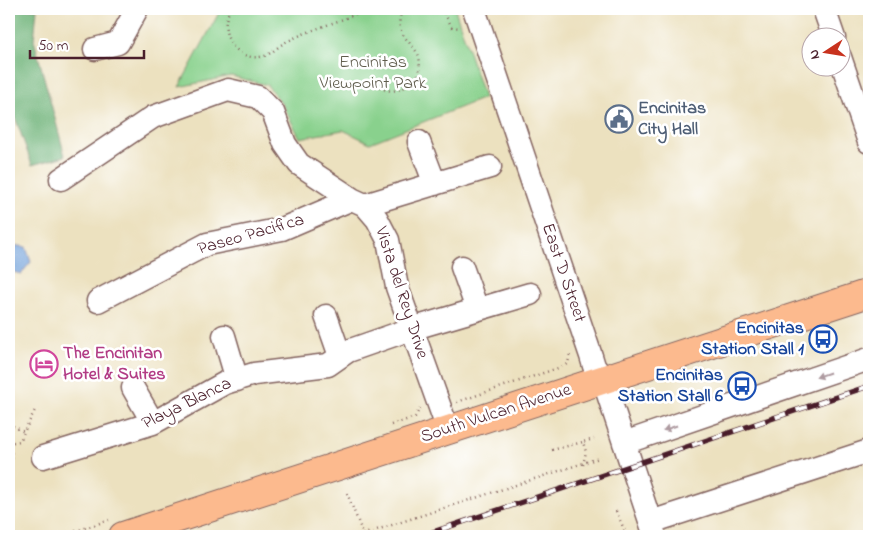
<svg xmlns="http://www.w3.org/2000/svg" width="878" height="545" font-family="'Indie Flower',sans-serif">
	<rect width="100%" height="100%" fill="#fff"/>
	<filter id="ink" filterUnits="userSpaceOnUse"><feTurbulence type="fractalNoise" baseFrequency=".02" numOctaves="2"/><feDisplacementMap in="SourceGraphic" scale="10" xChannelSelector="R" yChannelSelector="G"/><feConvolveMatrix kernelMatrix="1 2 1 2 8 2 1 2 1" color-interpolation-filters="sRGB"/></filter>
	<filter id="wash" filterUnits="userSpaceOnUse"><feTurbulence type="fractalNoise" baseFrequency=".0096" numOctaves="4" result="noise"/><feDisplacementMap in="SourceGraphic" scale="20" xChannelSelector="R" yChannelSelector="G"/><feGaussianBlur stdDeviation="1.12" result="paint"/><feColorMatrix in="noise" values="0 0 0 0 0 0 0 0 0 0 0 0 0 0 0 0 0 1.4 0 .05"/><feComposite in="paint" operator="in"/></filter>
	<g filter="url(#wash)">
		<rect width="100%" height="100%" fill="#ece1bf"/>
		<!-- green -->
		<path fill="#89d18d" stroke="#6a785c" d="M 221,9 L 455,9 L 484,98 L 370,143 L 343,130 L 300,138 L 282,104 L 267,85 L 231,76 L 179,87 Z"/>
		<!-- forest -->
		<path fill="#6eb378" stroke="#5c6952" d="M 9,9 L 37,9 L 34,40 L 65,156 L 32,165 L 9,100 Z"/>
		<!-- water -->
		<path fill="#6e9fd8" stroke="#5c5f82" d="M 12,245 L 26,247 L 31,262 L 21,274 L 9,271 L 9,248 Z"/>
	</g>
	<g filter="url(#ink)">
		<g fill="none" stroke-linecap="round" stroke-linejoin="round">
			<!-- minor casing -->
			<g stroke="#83635f" stroke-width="25">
				<path id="minor" d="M 474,9 L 591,356 L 594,366 L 603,379 L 655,536
					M 824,9 L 834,38
					M 95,49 L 118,43 L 137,9
					M 840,57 L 869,142
					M 419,142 L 435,184
					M 61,179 L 153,117 L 228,90 L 258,97 L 273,112 L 285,144 L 299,164 L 352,199 L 365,205 L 377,219 L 388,240 L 397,287 L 448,430
					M 365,205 L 490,167
					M 462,267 L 477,309
					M 98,301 L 207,244 L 282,229 L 352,199
					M 326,316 L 340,356
					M 224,336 L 237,380
					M 133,388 L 153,423
					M 624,443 L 869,359
					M 43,457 L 153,423 L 225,383 L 254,374 L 328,365 L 348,351 L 411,329 L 530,294
					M 651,522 L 869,451"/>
			</g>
			<!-- major casing -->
			<g stroke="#83635f" stroke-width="30">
				<path id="major" d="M 123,536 L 869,293"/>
			</g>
			<!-- path -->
			<path stroke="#83635f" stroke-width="2.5" stroke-dasharray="1 4" stroke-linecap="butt" d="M 231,9 C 225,17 224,28 228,38 C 232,49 246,59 258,57 C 268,57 274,50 281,45 C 308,29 339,23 366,9
				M 442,9 L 452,27 L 460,28
				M 371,82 C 381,89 390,94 403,88 C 407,86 413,83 416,80 C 420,74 421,60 418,54 C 407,37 394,33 402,10 L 404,9
				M 457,402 L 564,366 L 568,363 L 570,354
				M 391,425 L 415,417 L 420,408
				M 13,426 L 24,432 L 35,410
				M 552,450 L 583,442
				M 9,461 L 13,459 L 9,443 L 20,441 L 24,432
				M 583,465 L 586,452 L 583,442 L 594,439
				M 347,493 L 363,534
				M 616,511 L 627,536
				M 61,536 L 109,520
				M 358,536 L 599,458"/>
			<!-- minor -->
			<use href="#minor" stroke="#fff" stroke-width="22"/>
			<!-- major -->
			<use href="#major" stroke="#fcba8e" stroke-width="28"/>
			<!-- rail casing -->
			<g stroke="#4a1f2b" stroke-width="5.5">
				<path id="rail" d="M 421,536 L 869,386"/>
			</g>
			<!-- rail -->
			<use href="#rail" stroke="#fff" stroke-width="4" stroke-dasharray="11" stroke-linecap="butt"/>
		</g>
		<!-- one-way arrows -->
		<defs><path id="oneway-solid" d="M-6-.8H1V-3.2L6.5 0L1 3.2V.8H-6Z" transform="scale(1.25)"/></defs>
		<g fill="#ae9aa0">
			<use href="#oneway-solid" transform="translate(823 375) rotate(161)"/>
			<use href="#oneway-solid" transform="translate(670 428) rotate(161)"/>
		</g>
	</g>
	<!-- icons -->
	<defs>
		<g id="civic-ring" transform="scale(1.4375)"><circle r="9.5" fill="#fff" stroke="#5c6f8a" stroke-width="1.5"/><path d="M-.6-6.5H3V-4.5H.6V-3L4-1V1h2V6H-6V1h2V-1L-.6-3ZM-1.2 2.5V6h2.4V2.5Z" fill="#5c6f8a"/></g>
		<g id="bus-ring" transform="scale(1.4375)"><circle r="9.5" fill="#fff" stroke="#1a4fb4" stroke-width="1.5"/><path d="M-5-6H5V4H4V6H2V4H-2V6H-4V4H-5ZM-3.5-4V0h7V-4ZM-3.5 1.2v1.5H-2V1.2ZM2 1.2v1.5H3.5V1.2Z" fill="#1a4fb4"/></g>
		<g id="hotel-ring" transform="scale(1.4375)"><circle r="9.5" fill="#fff" stroke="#d1479c" stroke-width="1.5"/><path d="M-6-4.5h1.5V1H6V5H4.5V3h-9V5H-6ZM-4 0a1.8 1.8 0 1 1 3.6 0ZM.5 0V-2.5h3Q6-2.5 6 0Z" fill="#d1479c"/></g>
	</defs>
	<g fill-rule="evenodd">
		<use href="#civic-ring" x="619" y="119"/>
		<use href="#bus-ring" x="823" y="339"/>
		<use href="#hotel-ring" x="44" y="364"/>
		<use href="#bus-ring" x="742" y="386"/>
	</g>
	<g text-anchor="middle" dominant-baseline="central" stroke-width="5" stroke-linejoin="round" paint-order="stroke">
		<!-- park labels -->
		<g font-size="18" fill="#605d4d" stroke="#fff">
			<text x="373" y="63">Encinitas<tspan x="373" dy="21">Viewpoint Park</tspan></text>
		</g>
		<!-- service labels -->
		<g font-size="18" font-weight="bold" fill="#4e5e75" stroke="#fff" text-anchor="start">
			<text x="638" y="109">Encinitas<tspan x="638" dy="21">City Hall</tspan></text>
		</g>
		<!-- street labels -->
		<g font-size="18" fill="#4a1f2b" stroke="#fff">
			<text transform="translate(251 235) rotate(-16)">Paseo Pacifica</text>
			<text transform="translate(563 273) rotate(71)">East D Street</text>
			<text transform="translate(401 293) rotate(72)">Vista del Rey Drive</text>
			<text transform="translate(187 404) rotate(-26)">Playa Blanca</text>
			<text transform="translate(496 414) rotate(-18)">South Vulcan Avenue</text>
		</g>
		<!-- transit labels -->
		<g font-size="18" font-weight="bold" fill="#164399" stroke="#fff" text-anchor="end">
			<text x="804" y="329">Encinitas<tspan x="804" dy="21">Station Stall 1</tspan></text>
			<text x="723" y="376">Encinitas<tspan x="723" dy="21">Station Stall 6</tspan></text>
		</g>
		<!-- hotel labels -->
		<g font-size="18" font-weight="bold" fill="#b23c85" stroke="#fff" text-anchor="start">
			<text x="63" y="354">The Encinitan<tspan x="63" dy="21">Hotel &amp; Suites</tspan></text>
		</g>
	</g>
	<!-- margin -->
	<rect width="878" height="545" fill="none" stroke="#fff" stroke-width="30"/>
	<!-- north arrow -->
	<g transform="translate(826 52) rotate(258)"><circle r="24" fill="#ffffff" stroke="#b7a5aa"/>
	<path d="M0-4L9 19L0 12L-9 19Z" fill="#c8321e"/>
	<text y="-8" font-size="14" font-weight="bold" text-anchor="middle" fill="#4a1f2b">N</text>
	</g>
	<!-- scale -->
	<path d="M30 50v8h114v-8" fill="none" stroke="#4a1f2b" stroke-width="2.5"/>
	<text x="38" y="50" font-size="15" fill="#4a1f2b" stroke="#ffffff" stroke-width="4" paint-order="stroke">50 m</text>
</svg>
